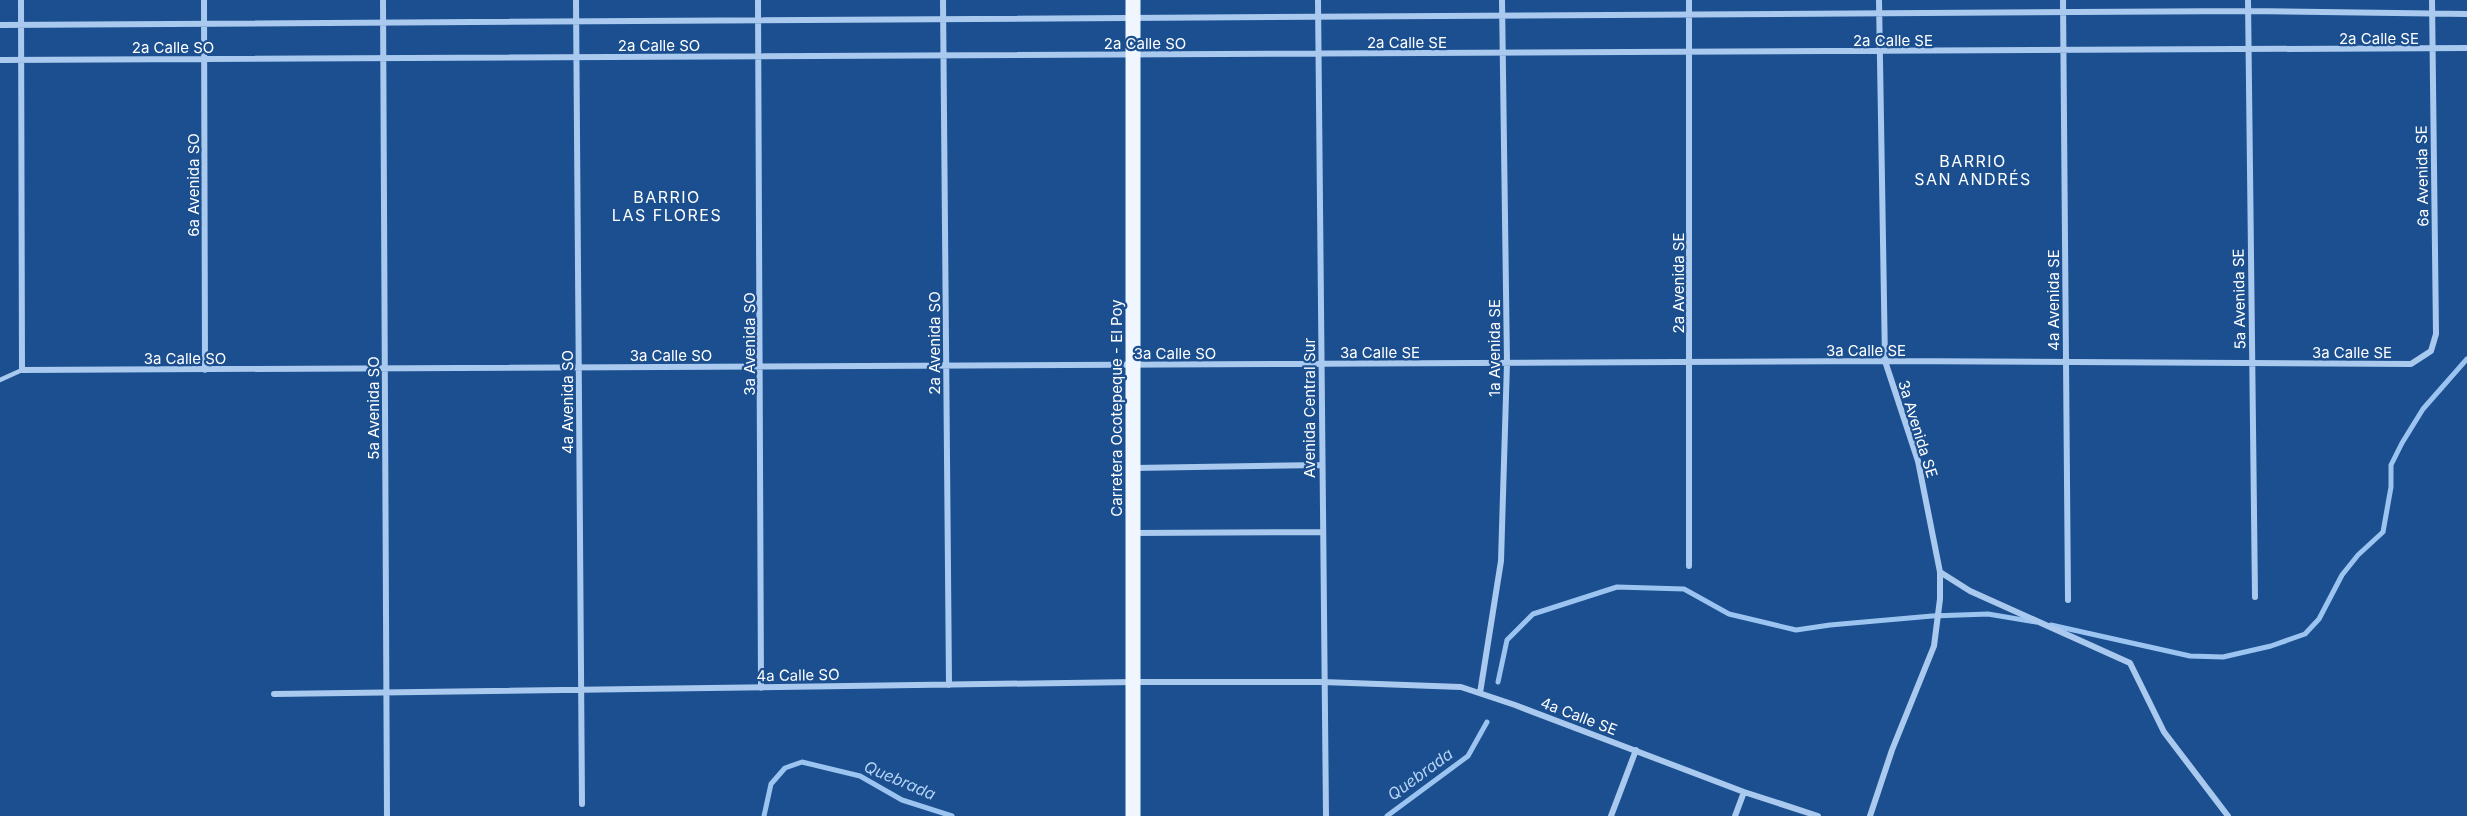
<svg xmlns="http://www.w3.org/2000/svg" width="2467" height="816" font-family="Inter,sans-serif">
	<rect width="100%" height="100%" fill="#1b4f8f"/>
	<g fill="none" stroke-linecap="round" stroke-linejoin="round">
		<!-- stream -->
		<path stroke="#9cc4f0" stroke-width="5" d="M 2051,625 L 2190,656 L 2223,657 L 2271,646 L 2305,634 L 2319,619 L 2342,575 L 2358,555 L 2383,532 L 2391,487 L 2391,465 L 2402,443 L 2423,409 L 2467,359
			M 1498,682 L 1507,640 L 1533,614 L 1617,587 L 1684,589 L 1729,614 L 1796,630 L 1830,625 L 1932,616 L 1988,614 L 2036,622
			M 764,816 L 771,784 L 785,768 L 802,762 L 860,776 L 902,800 L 952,816
			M 1387,816 L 1468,756 L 1487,722"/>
		<!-- lane -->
		<path stroke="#a9c9ee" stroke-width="4.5" d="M 0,380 L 22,370"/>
		<!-- street -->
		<path stroke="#a9c9ee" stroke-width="6" d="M 21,0 L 22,370 L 1885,361 L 2411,364 L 2431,351 L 2436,334 L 2432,0
			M 204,0 L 205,370
			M 383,0 L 387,816
			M 576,0 L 582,804
			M 758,0 L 761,688
			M 943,0 L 949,685
			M 1318,0 L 1326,816
			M 2063,0 L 2068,600
			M 2248,0 L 2255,597
			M 0,25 L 2248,11 L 2467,14
			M 0,60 L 2467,48
			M 1134,468 L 1322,465
			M 1134,533 L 1322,532
			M 1689,566 L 1689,0
			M 1940,572 L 1970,591 L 2130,663 L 2164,732 L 2228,816
			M 1480,693 L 1501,561 L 1507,363 L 1502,0
			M 274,694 L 1134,682 L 1323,682 L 1461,687 L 1515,705 L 1744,792 L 1818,816
			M 1611,816 L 1636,750
			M 1735,816 L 1744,792
			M 1870,816 L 1892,750 L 1934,646 L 1940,599 L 1940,572 L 1918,461 L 1885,361 L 1879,0"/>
		<!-- primary -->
		<path stroke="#f0f6ff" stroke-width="15" d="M 1133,816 L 1133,0"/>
	</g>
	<g text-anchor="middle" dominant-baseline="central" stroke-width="4.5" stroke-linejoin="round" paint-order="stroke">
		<!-- street labels -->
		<g font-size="15" fill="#fff" stroke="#1b4f8f">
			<text x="2379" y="38">2a Calle SE</text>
			<text x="1893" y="40">2a Calle SE</text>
			<text x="1407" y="42">2a Calle SE</text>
			<text x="1145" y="43">2a Calle SO</text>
			<text x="659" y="45">2a Calle SO</text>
			<text x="173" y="47">2a Calle SO</text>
			<text transform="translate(2422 176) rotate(-91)">6a Avenida SE</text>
			<text transform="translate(193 185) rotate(-90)">6a Avenida SO</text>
			<text transform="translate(1678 283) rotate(-90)">2a Avenida SE</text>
			<text transform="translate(2239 299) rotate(-91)">5a Avenida SE</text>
			<text transform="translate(2053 300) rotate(-90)">4a Avenida SE</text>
			<text transform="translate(934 343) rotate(-90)">2a Avenida SO</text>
			<text transform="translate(749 344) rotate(-90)">3a Avenida SO</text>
			<text transform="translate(1494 348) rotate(-90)">1a Avenida SE</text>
			<text x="1866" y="350">3a Calle SE</text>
			<text x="1380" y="352">3a Calle SE</text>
			<text x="2352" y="352">3a Calle SE</text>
			<text x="1175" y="353">3a Calle SO</text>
			<text x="671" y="355">3a Calle SO</text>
			<text x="185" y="358">3a Calle SO</text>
			<text transform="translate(567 402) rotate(-90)">4a Avenida SO</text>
			<text transform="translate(373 408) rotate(-90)">5a Avenida SO</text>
			<text transform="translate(1116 408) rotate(-90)">Carretera Ocotepeque - El Poy</text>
			<text transform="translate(1309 408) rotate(-90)">Avenida Central Sur</text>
			<text transform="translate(1918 429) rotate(73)">3a Avenida SE</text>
			<text transform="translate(798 675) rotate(-1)">4a Calle SO</text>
			<text transform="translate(1579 716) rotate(21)">4a Calle SE</text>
		</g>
		<!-- neighbourhood labels -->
		<g font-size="16" letter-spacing="1.5" fill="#fff" stroke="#1b4f8f">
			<text x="1973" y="161">BARRIO<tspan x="1973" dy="18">SAN ANDRÉS</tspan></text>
			<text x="667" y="197">BARRIO<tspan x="667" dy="18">LAS FLORES</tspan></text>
		</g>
		<!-- water labels -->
		<g font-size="16" font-style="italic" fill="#b5d3f5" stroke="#1b4f8f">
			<text transform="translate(1420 774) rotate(-36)">Quebrada</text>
			<text transform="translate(900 780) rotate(23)">Quebrada</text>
		</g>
	</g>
</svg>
